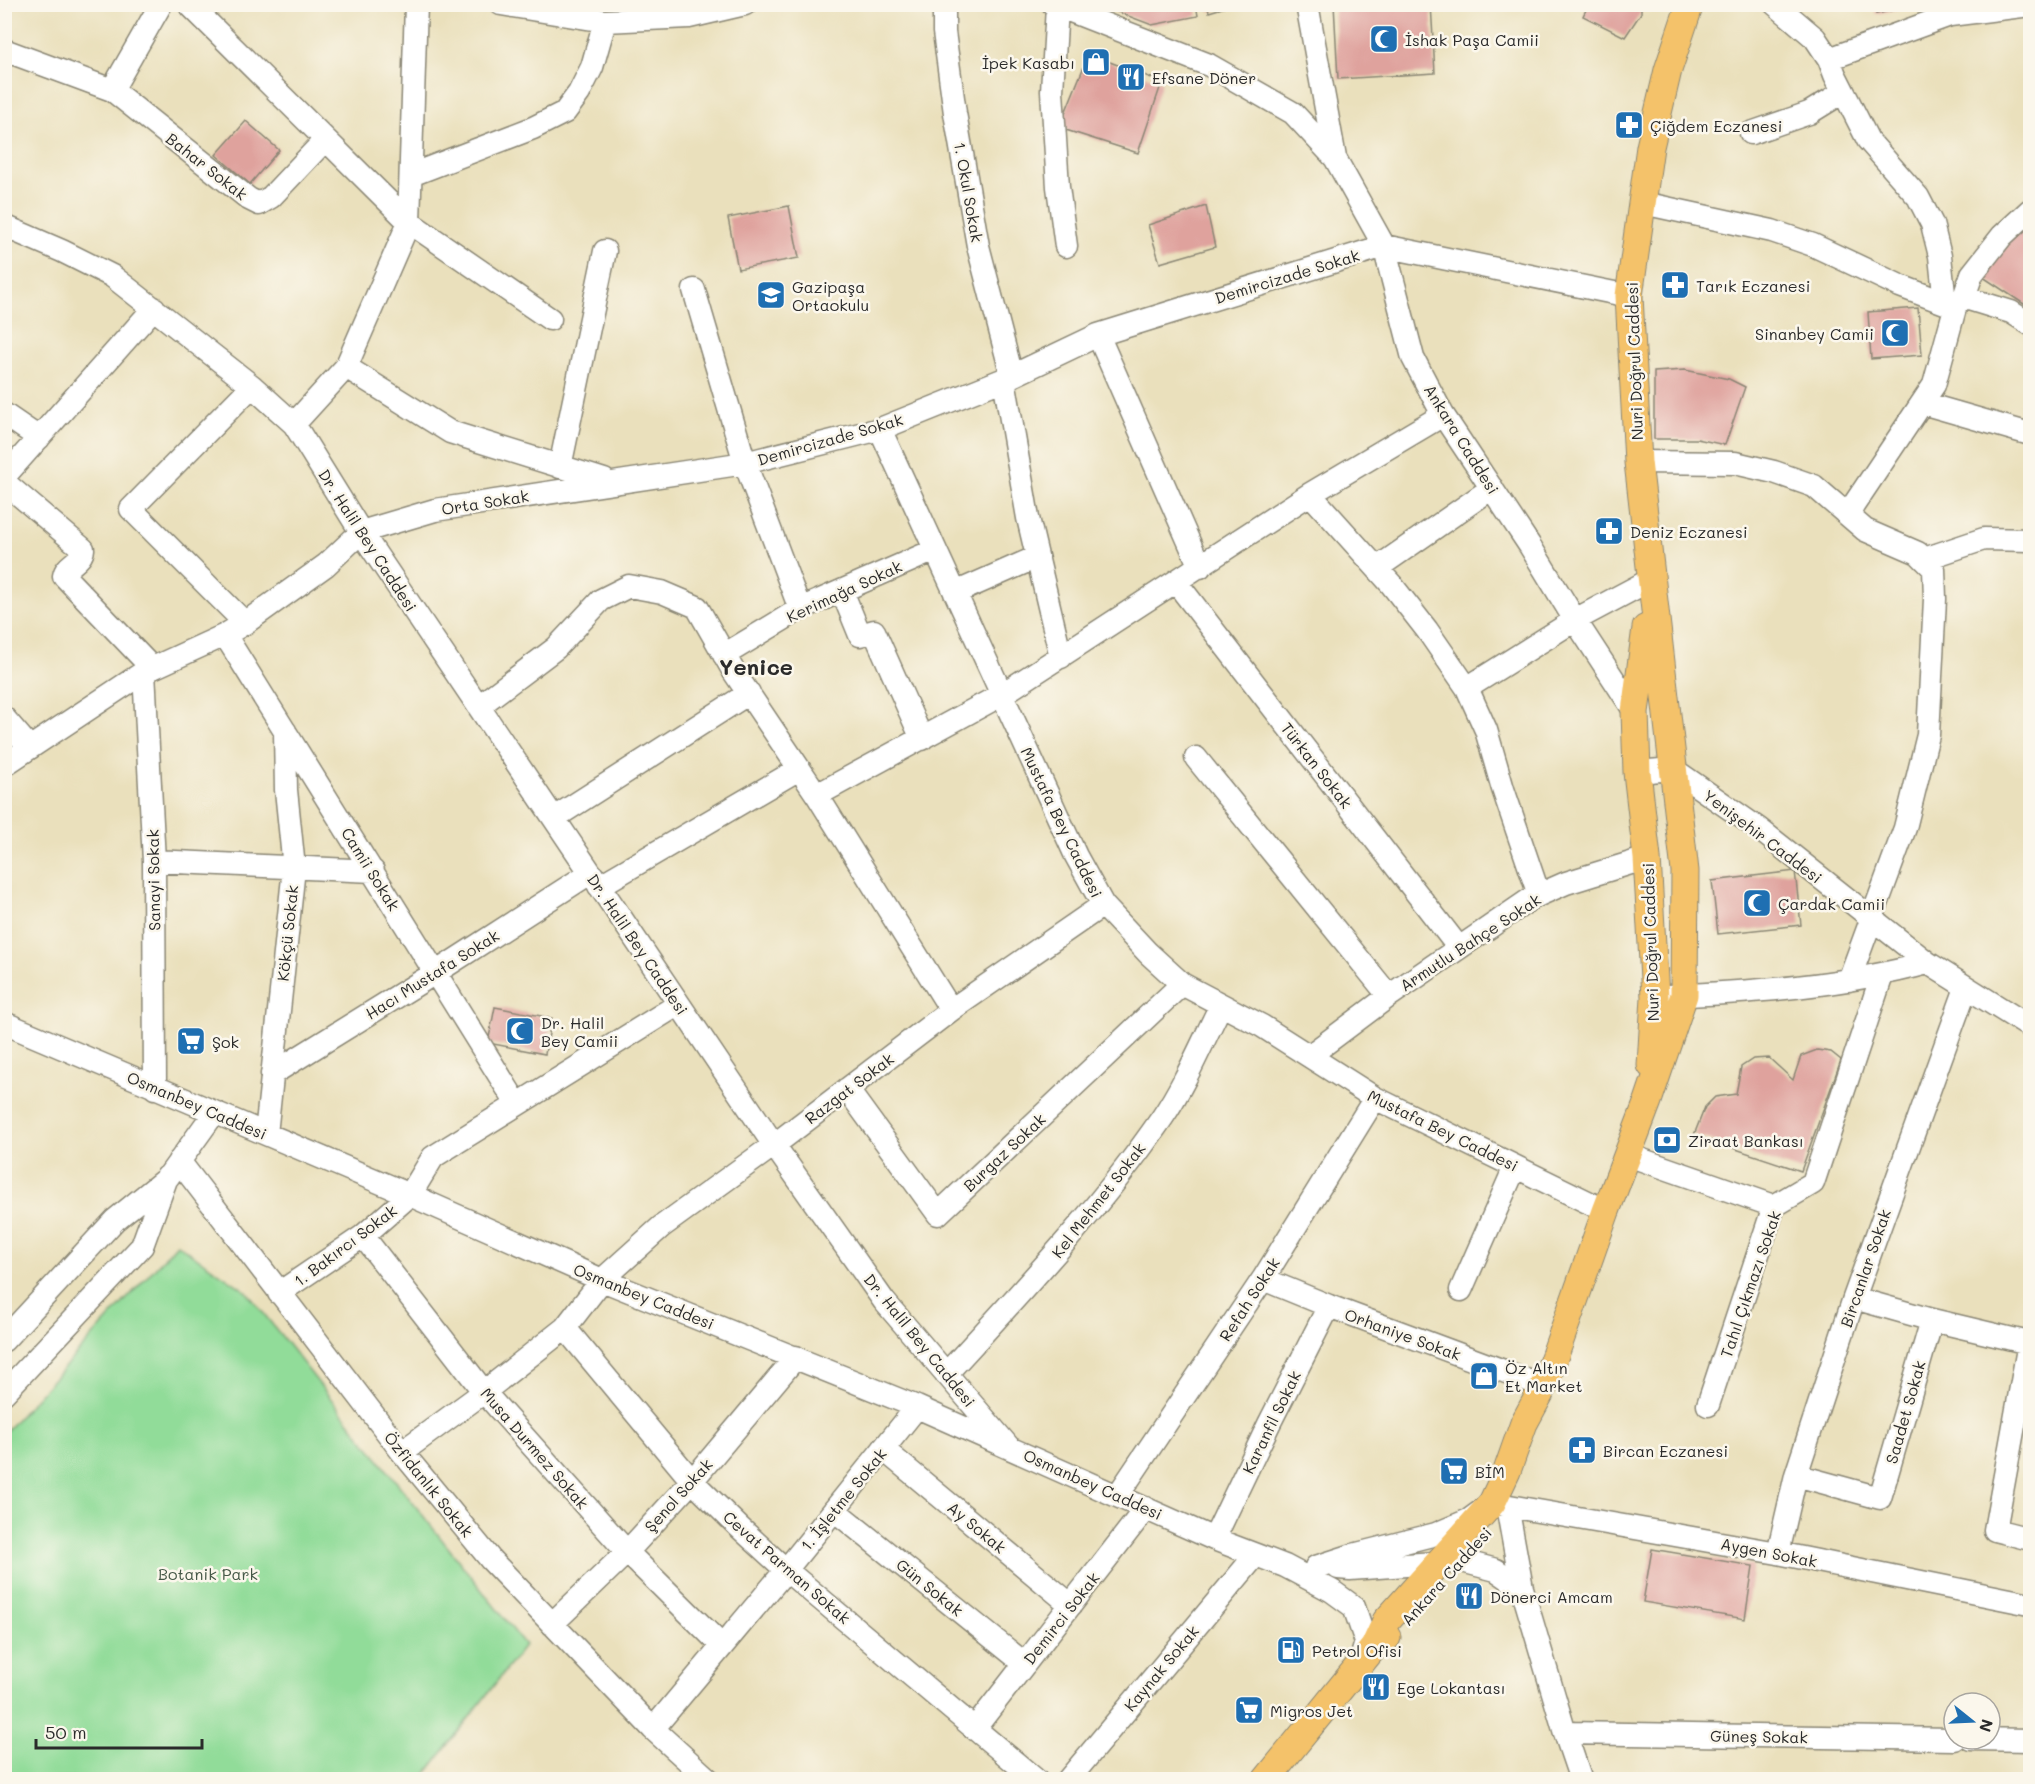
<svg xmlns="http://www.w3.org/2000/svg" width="2035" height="1784" font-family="Mali,sans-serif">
	<rect width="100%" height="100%" fill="#fbf7ec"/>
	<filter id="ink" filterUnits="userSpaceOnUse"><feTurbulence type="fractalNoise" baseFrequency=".0167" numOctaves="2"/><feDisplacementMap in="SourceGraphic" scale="12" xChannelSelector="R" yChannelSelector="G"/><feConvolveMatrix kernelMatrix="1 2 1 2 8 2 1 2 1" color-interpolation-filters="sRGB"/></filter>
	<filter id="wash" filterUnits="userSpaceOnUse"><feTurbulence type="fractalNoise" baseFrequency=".008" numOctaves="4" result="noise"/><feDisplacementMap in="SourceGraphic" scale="24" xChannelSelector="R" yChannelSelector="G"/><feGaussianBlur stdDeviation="1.35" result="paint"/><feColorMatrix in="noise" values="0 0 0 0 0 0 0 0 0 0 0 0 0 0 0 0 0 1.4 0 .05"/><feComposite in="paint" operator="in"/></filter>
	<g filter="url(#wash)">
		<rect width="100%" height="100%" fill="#eae0bc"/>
		<!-- green -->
		<path fill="#91dc99" stroke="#5e8462" stroke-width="1.5" d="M 177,1244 L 246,1291 L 525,1645 L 422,1779 L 5,1779 L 5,1432 Z"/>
		<g id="blocks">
			<!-- building -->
			<path fill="#dfa29d" d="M 1114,4 L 1196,4 L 1198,16 L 1152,25 L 1115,11 Z
				M 1334,4 L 1431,4 L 1435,73 L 1338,79 Z
				M 1589,4 L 1641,4 L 1641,13 L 1625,37 L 1583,16 Z
				M 1872,4 L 1914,4 L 1915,5 L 1876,14 Z
				M 1207,5 L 1232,5 L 1209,12 Z
				M 1089,54 L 1162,82 L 1138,153 L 1066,130 L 1061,123 Z
				M 246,121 L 279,150 L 250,184 L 216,155 Z
				M 789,206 L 799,258 L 738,269 L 728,218 Z
				M 1206,206 L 1215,247 L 1160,263 L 1148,225 Z
				M 2016,225 L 2030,229 L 2030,308 L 1980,275 Z
				M 1918,308 L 1922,355 L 1871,359 L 1868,312 Z
				M 1685,370 L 1729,379 L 1745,387 L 1725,445 L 1697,439 L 1654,439 L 1654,372 Z
				M 1795,871 L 1801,925 L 1718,934 L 1712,881 Z
				M 495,1007 L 552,1018 L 545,1054 L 488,1043 Z
				M 1817,1050 L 1831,1052 L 1841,1060 L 1801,1171 L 1694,1135 L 1705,1107 L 1715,1097 L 1736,1094 L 1741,1067 L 1753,1059 L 1769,1058 L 1793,1080 L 1801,1056 Z
				M 1652,1549 L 1753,1566 L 1745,1619 L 1643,1602 Z"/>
		</g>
	</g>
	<g filter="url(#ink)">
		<use href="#blocks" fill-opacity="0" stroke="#8a8674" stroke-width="1.5"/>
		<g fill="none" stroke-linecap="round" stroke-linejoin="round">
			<!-- minor casing -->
			<g stroke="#8a8674" stroke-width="25">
				<path id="minor" d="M 189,4 L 409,222 L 550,319
					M 501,4 L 605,21 L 689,17 L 745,4
					M 944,4 L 944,32 L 955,113 L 978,246 L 1012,376
					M 1053,4 L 1209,65 L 1293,113 L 1335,158
					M 1307,4 L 1335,158 L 1384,246 L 1413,358 L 1443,415 L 1530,546 L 1575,620 L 1635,712
					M 1775,4 L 1815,38 L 1829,59 L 1835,75 L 1868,140 L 1918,197 L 1932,224 L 1940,256 L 1945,303
					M 1057,7 L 1052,91 L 1058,187 L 1066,246
					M 4,50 L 112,90 L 249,199 L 259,204 L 271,197 L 325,140
					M 1829,59 L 1950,15 L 2030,5
					M 112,90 L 161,4
					M 1751,133 L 1809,113 L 1843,92
					M 411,175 L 533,128 L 565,112 L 579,93 L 592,67 L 605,21
					M 1643,203 L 1772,231 L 1813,245 L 1900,286 L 1945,303 L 1969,299 L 2011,312 L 2030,324
					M 4,226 L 62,251 L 112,276 L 252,386 L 294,424 L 361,532 L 774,1145 L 884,1301 L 1008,1446
					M 694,290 L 745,463 L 800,609
					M 1963,300 L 1972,274 L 2002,236 L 2030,210
					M 1098,335 L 1200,567
					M 346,367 L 450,432 L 604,480
					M 1004,379 L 1028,518 L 1061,657
					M 1922,403 L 2030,434
					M 4,414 L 39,438
					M 294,424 L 346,367 L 409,222 L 416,4
					M 880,429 L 1076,856 L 1103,905 L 1148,953 L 1182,984 L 1262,1026 L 1375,1098 L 1606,1211
					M 1638,462 L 1735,463 L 1774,472 L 1814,486 L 1865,530 L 1918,553 L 1934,569 L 1935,599 L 1928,735 L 1905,828 L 1849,980
					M 560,467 L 605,251
					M 4,477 L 154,308
					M 4,482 L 83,549 C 82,562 66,564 64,576 L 152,668
					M 1310,494 L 1391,584 L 1427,630 L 1467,688 L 1486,730 L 1503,789 L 1539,895
					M 1849,515 L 1853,506 L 1934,385 L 1957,301
					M 1924,559 L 1984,539 L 2030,540
					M 1377,568 L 1492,488
					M 1176,582 L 1459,948
					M 842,591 L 860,635 L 874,631 L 922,739
					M 955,593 L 1037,557
					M 245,623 L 131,509 L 252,386
					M 225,635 L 517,1104
					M 724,655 L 800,609 L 935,550
					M 144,672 L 154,861 L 155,1088
					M 1467,688 L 1575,620 L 1652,579
					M 479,706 L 556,648 L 601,600 L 629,586 L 662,592 L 697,607 L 734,672 L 817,795 L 951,1010
					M 4,718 L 30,748
					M 1196,758 L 1389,996
					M 4,765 L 144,672 L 225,635 L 245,623 L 326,565 L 361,532 L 435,510 L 745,463 L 880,429 L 1012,376 L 1098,335 L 1384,246 L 1629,296
					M 1637,772 L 1673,769 L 1759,829 L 1928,963 L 2030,1027
					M 817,795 L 1001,695 L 1310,494 L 1443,415
					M 554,818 L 749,693
					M 154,861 L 373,871
					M 599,886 L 799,769
					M 1668,996 C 1756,992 1843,986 1928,963
					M 4,1023 L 410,1195 L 602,1280 L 917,1407 L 1214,1539 L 1285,1566 L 1332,1591 L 1354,1607 L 1366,1642 L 1360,1663
					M 1309,1056 L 1389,996 L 1532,898 L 1566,883 L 1647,858
					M 272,1074 L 435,973 L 590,873
					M 847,1089 L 938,1214 L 1182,984
					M 266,1134 L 294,868 L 286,790 L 285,731
					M 1628,1155 L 1774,1206
					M 179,1161 L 402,1452 L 491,1560 L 653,1729 L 709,1780
					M 363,1236 L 484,1392 L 627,1552 L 722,1646
					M 1263,1279 L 1329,1306 L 1544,1386
					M 1461,1290 L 1515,1167
					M 279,1293 L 363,1236 L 410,1195 L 433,1157 L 679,1004
					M 1932,1320 L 2029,1343 L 1995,1530 L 2030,1539
					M 565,1328 L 692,1481 L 739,1527 L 786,1570 L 1036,1780
					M 4,1340 L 115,1220 L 168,1177 L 214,1113
					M 946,1374 C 1021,1292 1098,1211 1162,1118 C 1184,1086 1203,1041 1221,1005
					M 4,1393 L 142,1246 L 167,1177
					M 1708,1405 L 1774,1206 L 1813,1183 L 1882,975
					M 883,1449 L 1071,1605
					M 402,1452 L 484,1392 L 565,1328 L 602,1280 L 661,1227 L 774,1145 L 951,1010 L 1103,905
					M 1796,1475 L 1880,1498 L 1932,1320 L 1854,1298
					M 1118,1495 L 1263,1279 L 1375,1098
					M 1507,1506 L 1522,1588 L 1565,1733 L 1581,1780
					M 834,1510 L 1025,1664
					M 1214,1539 L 1269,1424 L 1329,1306
					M 1778,1553 L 1796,1475 L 1854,1298 L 1966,988
					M 1316,1567 L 1353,1555 L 1436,1534 L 1469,1520 L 1492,1503 L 1778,1553 L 2030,1604
					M 1338,1568 L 1350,1569 L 1462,1561 L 1496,1570 L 1522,1588
					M 552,1624 L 627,1552 L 692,1481 L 796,1357
					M 975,1728 L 1146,1508
					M 653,1729 L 786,1570 L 917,1407
					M 1565,1733 L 1954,1739
					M 1971,1739 L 2030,1740
					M 1068,1780 L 1255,1556"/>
			</g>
			<!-- major casing -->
			<g stroke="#8a8674" stroke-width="29">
				<path id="major" d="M 1646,628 L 1635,712 L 1637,772 L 1647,858 L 1655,997 L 1651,1065
					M 1374,1647 L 1386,1621 L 1492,1503 L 1507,1471 L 1524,1423 L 1544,1386 L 1606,1211 L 1648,1101 L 1684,995 L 1685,871 L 1638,462 L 1629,296 L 1650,147 L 1668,70 L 1690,4
					M 1266,1780 L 1374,1647 L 1387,1637"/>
			</g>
			<!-- minor -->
			<use href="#minor" stroke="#fff" stroke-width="22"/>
			<!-- major -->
			<use href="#major" stroke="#f4c26a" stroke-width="27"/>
		</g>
	</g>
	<!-- icons -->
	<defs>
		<g id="mosque-square" transform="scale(1.5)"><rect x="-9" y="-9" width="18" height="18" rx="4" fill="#1f6fb2" stroke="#fbf7ec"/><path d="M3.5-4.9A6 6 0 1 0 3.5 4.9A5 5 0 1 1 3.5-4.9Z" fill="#fff"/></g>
		<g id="shop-square" transform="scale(1.5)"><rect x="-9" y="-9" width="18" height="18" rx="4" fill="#1f6fb2" stroke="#fbf7ec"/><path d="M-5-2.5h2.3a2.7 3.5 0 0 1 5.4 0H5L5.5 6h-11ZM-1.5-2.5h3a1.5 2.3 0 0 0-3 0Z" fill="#fff"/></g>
		<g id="restaurant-square" transform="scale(1.5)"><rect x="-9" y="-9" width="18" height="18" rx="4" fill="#1f6fb2" stroke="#fbf7ec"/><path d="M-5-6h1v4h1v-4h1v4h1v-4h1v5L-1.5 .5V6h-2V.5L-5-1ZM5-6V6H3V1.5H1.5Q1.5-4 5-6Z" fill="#fff"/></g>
		<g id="pharmacy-square" transform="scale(1.5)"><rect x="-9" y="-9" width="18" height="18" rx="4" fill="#1f6fb2" stroke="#fbf7ec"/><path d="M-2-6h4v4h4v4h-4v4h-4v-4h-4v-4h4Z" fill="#fff"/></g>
		<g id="school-square" transform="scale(1.5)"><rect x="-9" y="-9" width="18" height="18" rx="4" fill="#1f6fb2" stroke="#fbf7ec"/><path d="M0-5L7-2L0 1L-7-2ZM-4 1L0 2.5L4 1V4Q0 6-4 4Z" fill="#fff"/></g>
		<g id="supermarket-square" transform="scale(1.5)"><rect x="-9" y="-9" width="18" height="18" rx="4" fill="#1f6fb2" stroke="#fbf7ec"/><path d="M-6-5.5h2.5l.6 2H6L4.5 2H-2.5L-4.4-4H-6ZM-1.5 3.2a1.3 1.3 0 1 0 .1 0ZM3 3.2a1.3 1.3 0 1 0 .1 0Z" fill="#fff"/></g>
		<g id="bank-square" transform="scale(1.5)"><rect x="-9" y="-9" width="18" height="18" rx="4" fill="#1f6fb2" stroke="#fbf7ec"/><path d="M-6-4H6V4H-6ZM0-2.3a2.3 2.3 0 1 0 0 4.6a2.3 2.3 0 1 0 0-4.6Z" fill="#fff"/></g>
		<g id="fuel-square" transform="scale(1.5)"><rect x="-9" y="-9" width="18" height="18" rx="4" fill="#1f6fb2" stroke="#fbf7ec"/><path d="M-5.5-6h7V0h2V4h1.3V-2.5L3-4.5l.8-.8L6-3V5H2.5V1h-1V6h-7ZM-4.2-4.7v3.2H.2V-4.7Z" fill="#fff"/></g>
	</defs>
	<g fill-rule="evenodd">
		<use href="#mosque-square" x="1384" y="39"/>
		<use href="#shop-square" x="1096" y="62"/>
		<use href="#restaurant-square" x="1131" y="77"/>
		<use href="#pharmacy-square" x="1629" y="125"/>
		<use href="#pharmacy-square" x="1675" y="285"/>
		<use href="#school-square" x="771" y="295"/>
		<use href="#mosque-square" x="1895" y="333"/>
		<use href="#pharmacy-square" x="1609" y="531"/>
		<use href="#mosque-square" x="1757" y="903"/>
		<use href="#mosque-square" x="520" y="1031"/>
		<use href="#supermarket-square" x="191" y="1041"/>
		<use href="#bank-square" x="1667" y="1140"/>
		<use href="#shop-square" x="1484" y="1376"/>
		<use href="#pharmacy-square" x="1582" y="1450"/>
		<use href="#supermarket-square" x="1454" y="1471"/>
		<use href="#restaurant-square" x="1469" y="1596"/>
		<use href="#fuel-square" x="1291" y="1650"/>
		<use href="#restaurant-square" x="1376" y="1687"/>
		<use href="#supermarket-square" x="1249" y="1710"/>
	</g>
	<g text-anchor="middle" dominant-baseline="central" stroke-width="5" stroke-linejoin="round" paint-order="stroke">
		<!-- poi labels -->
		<g font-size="16" fill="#2b2b2b" stroke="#fbf7ec" text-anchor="start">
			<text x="1405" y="39">İshak Paşa Camii</text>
			<text x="1075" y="62" text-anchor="end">İpek Kasabı</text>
			<text x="1152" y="77">Efsane Döner</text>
			<text x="1650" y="125">Çiğdem Eczanesi</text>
			<text x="1696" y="285">Tarık Eczanesi</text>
			<text x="792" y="286">Gazipaşa<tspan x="792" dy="18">Ortaokulu</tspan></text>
			<text x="1874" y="333" text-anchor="end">Sinanbey Camii</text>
			<text x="1630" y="531">Deniz Eczanesi</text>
			<text x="1778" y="903">Çardak Camii</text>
			<text x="541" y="1022">Dr. Halil<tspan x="541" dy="18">Bey Camii</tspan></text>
			<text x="212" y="1041">Şok</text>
			<text x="1688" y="1140">Ziraat Bankası</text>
			<text x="1505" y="1367">Öz Altın<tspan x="1505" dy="18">Et Market</tspan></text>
			<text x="1603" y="1450">Bircan Eczanesi</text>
			<text x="1475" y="1471">BİM</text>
			<text x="1490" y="1596">Dönerci Amcam</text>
			<text x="1312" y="1650">Petrol Ofisi</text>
			<text x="1397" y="1687">Ege Lokantası</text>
			<text x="1270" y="1710">Migros Jet</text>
		</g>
		<!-- street labels -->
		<g font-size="16" fill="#2b2b2b" stroke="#fbf7ec">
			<text transform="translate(207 166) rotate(38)">Bahar Sokak</text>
			<text transform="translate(969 192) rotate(80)">1. Okul Sokak</text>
			<text transform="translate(1287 276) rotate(-17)">Demircizade Sokak</text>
			<text transform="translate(1634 361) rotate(-92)">Nuri Doğrul Caddesi</text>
			<text transform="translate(830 439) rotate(-16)">Demircizade Sokak</text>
			<text transform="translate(1462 439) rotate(58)">Ankara Caddesi</text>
			<text transform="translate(485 502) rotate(-9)">Orta Sokak</text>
			<text transform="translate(368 540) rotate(57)">Dr. Halil Bey Caddesi</text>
			<text transform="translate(844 591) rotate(-25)">Kerimağa Sokak</text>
			<text transform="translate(1317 765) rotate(52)">Türkan Sokak</text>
			<text transform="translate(1062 822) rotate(64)">Mustafa Bey Caddesi</text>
			<text transform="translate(1763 836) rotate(37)">Yenişehir Caddesi</text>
			<text transform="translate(371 869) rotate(58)">Camii Sokak</text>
			<text transform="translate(153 880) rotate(-91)">Sanayi Sokak</text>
			<text transform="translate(287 933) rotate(-84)">Kökçü Sokak</text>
			<text transform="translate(1470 942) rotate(-33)">Armutlu Bahçe Sokak</text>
			<text transform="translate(1650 942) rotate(-92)">Nuri Doğrul Caddesi</text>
			<text transform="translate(638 944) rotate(56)">Dr. Halil Bey Caddesi</text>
			<text transform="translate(432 974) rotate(-32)">Hacı Mustafa Sokak</text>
			<text transform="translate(849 1088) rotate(-37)">Razgat Sokak</text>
			<text transform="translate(197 1105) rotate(23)">Osmanbey Caddesi</text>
			<text transform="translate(1443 1130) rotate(26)">Mustafa Bey Caddesi</text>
			<text transform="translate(1004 1152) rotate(-43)">Burgaz Sokak</text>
			<text transform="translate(1098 1200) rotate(-52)">Kel Mehmet Sokak</text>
			<text transform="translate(345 1245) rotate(-37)">1. Bakırcı Sokak</text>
			<text transform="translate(1865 1268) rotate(-71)">Bircanlar Sokak</text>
			<text transform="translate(1750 1284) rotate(-71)">Tahıl Çıkmazı Sokak</text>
			<text transform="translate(644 1296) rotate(22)">Osmanbey Caddesi</text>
			<text transform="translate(1249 1299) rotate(-57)">Refah Sokak</text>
			<text transform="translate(1403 1334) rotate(20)">Orhaniye Sokak</text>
			<text transform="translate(920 1340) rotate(51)">Dr. Halil Bey Caddesi</text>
			<text transform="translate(1905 1412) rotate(-74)">Saadet Sokak</text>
			<text transform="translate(1271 1422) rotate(-64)">Karanfil Sokak</text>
			<text transform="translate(535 1448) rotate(49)">Musa Durmez Sokak</text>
			<text transform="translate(429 1484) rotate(51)">Özfidanlık Sokak</text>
			<text transform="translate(1093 1484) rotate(24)">Osmanbey Caddesi</text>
			<text transform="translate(678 1495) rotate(-48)">Şenol Sokak</text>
			<text transform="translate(843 1499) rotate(-51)">1. İşletme Sokak</text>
			<text transform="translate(977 1527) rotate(40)">Ay Sokak</text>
			<text transform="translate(1769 1552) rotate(11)">Aygen Sokak</text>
			<text transform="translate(787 1567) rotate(41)">Cevat Parman Sokak</text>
			<text transform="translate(1446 1576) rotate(-48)">Ankara Caddesi</text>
			<text transform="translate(930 1587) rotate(39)">Gün Sokak</text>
			<text transform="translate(1061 1618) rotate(-52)">Demirci Sokak</text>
			<text transform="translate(1161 1668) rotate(-50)">Kaynak Sokak</text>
			<text transform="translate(1759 1736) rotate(1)">Güneş Sokak</text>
		</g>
		<!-- park labels -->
		<g font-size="16" fill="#445746" stroke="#fbf7ec">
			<text x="208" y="1573">Botanik Park</text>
		</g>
		<!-- district labels -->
		<g font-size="22" font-weight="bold" fill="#2b2b2b" stroke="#fbf7ec">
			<text x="756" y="666">Yenice</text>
		</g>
	</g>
	<!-- margin -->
	<rect width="2035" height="1784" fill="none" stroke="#fbf7ec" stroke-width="24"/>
	<!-- north arrow -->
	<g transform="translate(1972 1721) rotate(108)"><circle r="28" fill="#fbf7ec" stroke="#a8a59f" stroke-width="1.5"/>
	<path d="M0-4.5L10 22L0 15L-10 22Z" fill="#1f6fb2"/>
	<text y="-9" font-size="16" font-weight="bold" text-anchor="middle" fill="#2b2b2b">N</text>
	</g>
	<!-- scale -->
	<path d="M36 1739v9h166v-9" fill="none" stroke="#2b2b2b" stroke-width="3"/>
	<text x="45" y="1739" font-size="18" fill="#2b2b2b" stroke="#fbf7ec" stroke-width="4.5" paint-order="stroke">50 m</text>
</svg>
